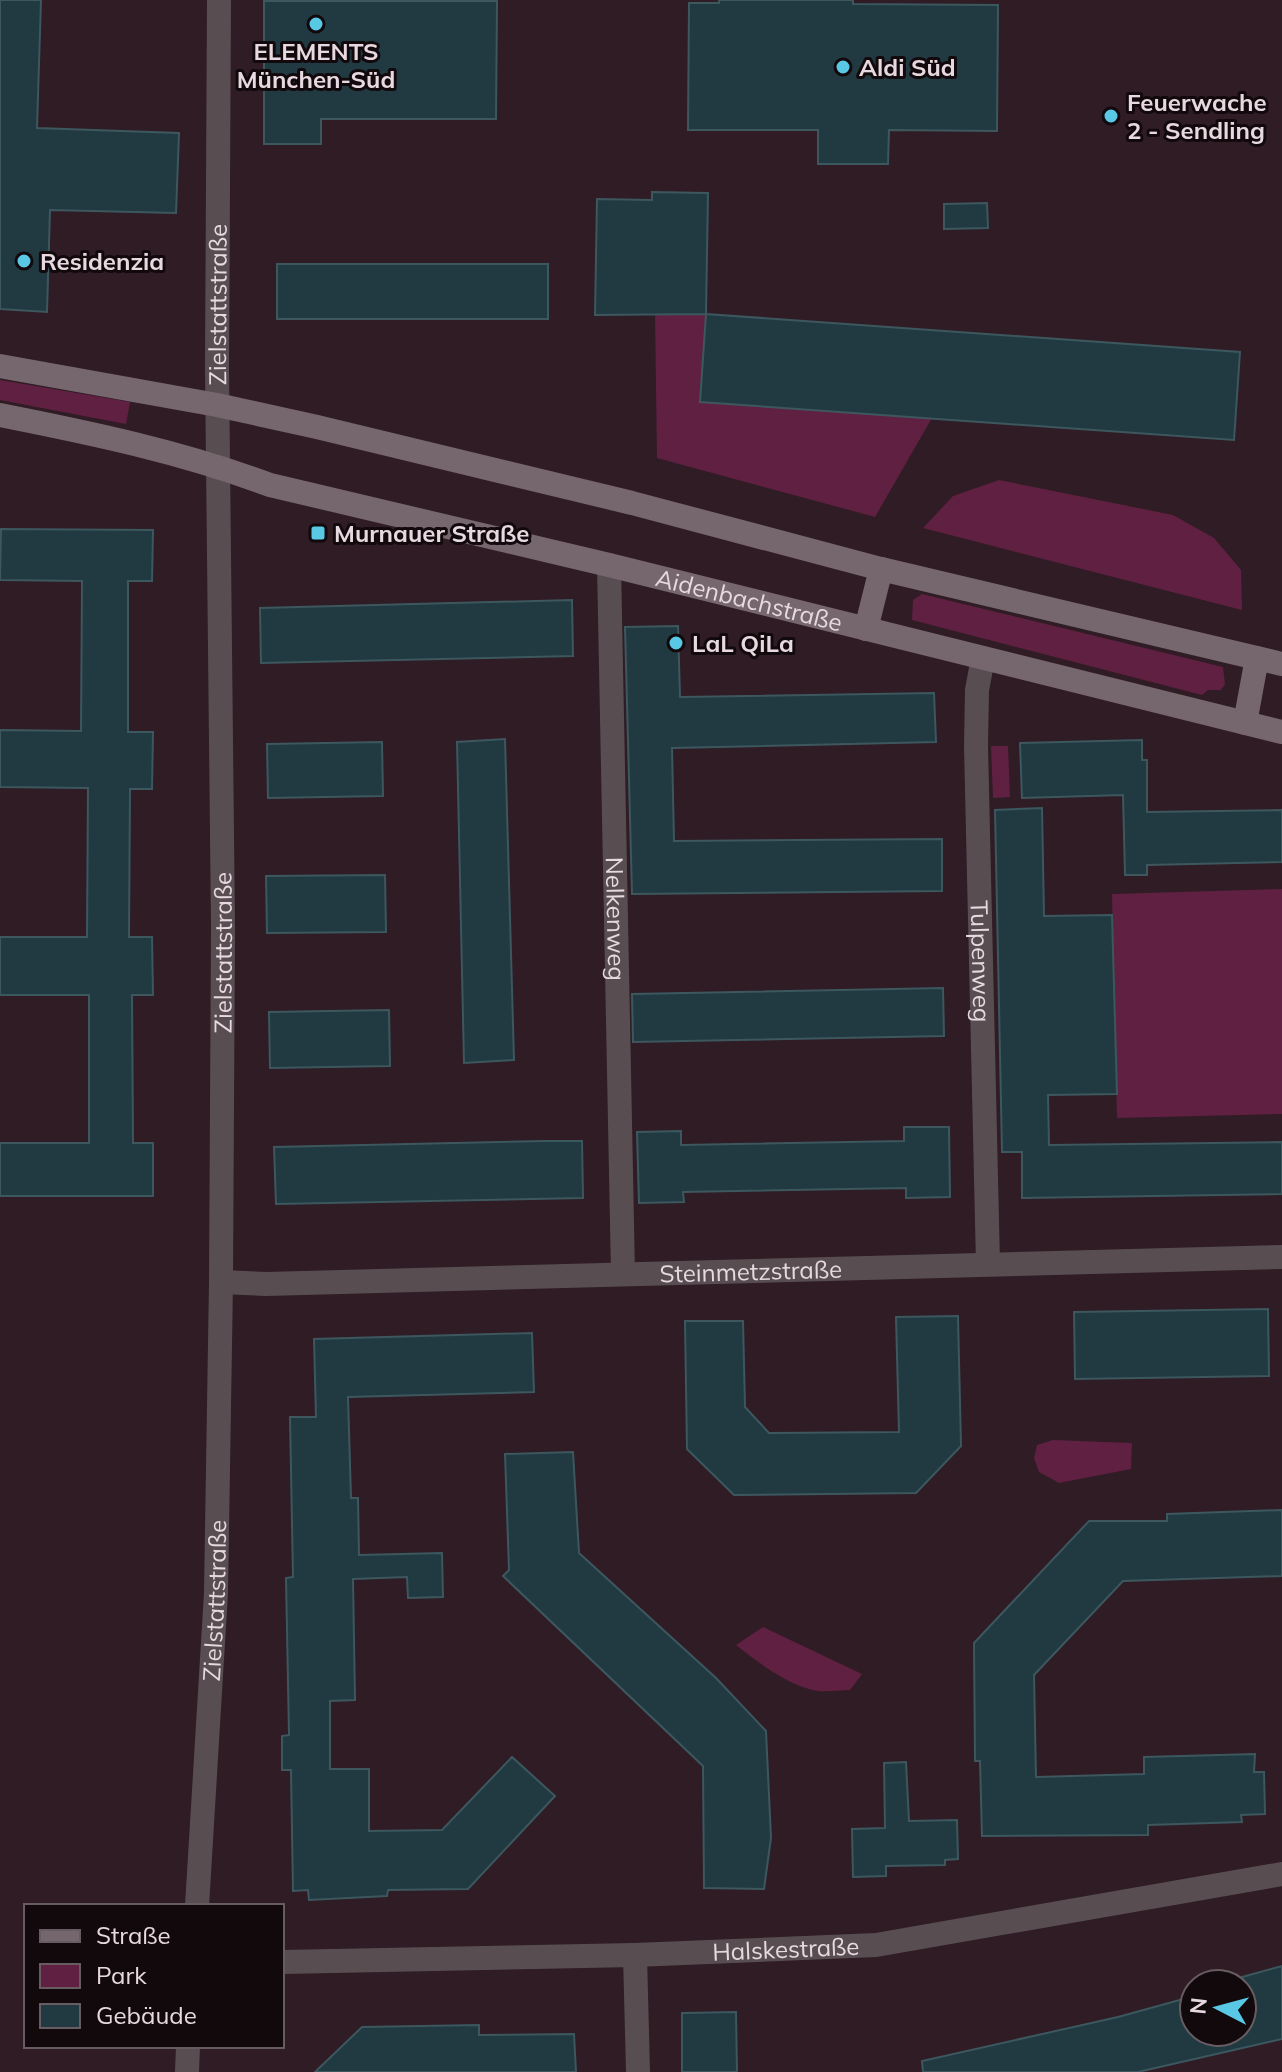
<svg xmlns="http://www.w3.org/2000/svg" width="1282" height="2072" font-family="Mulish,sans-serif">
	<rect width="100%" height="100%" fill="#2f1c24"/>
	<!-- green -->
	<path fill="#602041" d="M 706,314 L 700,402 L 932,418 L 875,517 L 657,458 L 655,315 Z
		M 0,380 L 130,402 L 126,424 L 0,400 Z
		M 999,480 L 1173,515 L 1214,538 L 1241,570 L 1242,610 L 923,528 L 953,496 Z
		M 922,594 L 1223,667 L 1225,684 L 1221,690 L 1208,690 L 1202,695 L 912,620 L 913,600 Z
		M 991,746 L 1008,746 L 1010,797 L 993,798 Z
		M 1282,889 L 1282,1114 L 1117,1118 L 1112,894 Z
		M 1053,1440 L 1132,1443 L 1131,1469 L 1059,1483 L 1039,1472 L 1034,1458 L 1037,1445 Z
		M 763,1627 L 862,1674 L 850,1690 C 840,1690 828,1692 818,1691 C 788,1686 759,1663 736,1645 Z"/>
	<!-- building -->
	<path fill="#213a42" stroke="#3d575f" stroke-width="2" d="M 0,0 L 41,0 L 37,128 L 179,133 L 176,213 L 50,210 L 47,312 L 0,309 Z
		M 719,0 L 853,0 L 853,4 L 998,5 L 997,131 L 889,130 L 888,164 L 818,164 L 818,130 L 688,130 L 689,3 L 719,3 Z
		M 264,1 L 497,1 L 496,119 L 321,119 L 321,144 L 264,144 Z
		M 652,192 L 708,193 L 706,314 L 595,315 L 597,199 L 652,200 Z
		M 987,203 L 988,228 L 944,229 L 944,204 Z
		M 277,264 L 548,264 L 548,319 L 277,319 Z
		M 706,314 L 1240,352 L 1234,440 L 700,402 Z
		M 1,529 L 153,530 L 152,581 L 128,581 L 128,732 L 153,732 L 152,789 L 130,789 L 129,937 L 152,937 L 153,995 L 132,995 L 133,1143 L 153,1143 L 153,1196 L 0,1196 L 0,1143 L 89,1143 L 89,995 L 0,995 L 0,937 L 87,937 L 88,788 L 0,787 L 0,730 L 81,731 L 82,581 L 0,580 Z
		M 572,600 L 573,656 L 261,663 L 260,608 Z
		M 678,626 L 680,697 L 934,693 L 936,742 L 672,748 L 674,841 L 942,839 L 942,891 L 632,894 L 625,627 Z
		M 505,739 L 514,1060 L 464,1063 L 457,742 Z
		M 1142,740 L 1142,760 L 1147,760 L 1147,812 L 1282,810 L 1282,862 L 1147,865 L 1147,875 L 1125,875 L 1123,795 L 1022,798 L 1020,743 Z
		M 382,742 L 383,796 L 268,798 L 267,744 Z
		M 1042,808 L 1044,916 L 1112,915 L 1117,1094 L 1048,1095 L 1049,1145 L 1282,1142 L 1282,1194 L 1022,1198 L 1022,1152 L 1002,1152 L 995,810 Z
		M 385,875 L 386,932 L 267,933 L 266,876 Z
		M 943,988 L 944,1036 L 633,1042 L 632,994 Z
		M 389,1010 L 390,1066 L 270,1068 L 269,1012 Z
		M 904,1127 L 949,1127 L 950,1197 L 906,1198 L 906,1188 L 683,1192 L 684,1202 L 639,1203 L 637,1132 L 681,1131 L 681,1145 L 904,1141 Z
		M 545,1141 L 582,1141 L 583,1198 L 276,1204 L 274,1147 Z
		M 1268,1309 L 1269,1376 L 1075,1379 L 1074,1312 Z
		M 958,1316 L 961,1446 L 916,1493 L 734,1495 L 687,1449 L 685,1321 L 743,1321 L 745,1407 L 769,1433 L 899,1432 L 896,1317 Z
		M 532,1333 L 534,1392 L 348,1397 L 351,1498 L 358,1498 L 359,1555 L 442,1553 L 443,1597 L 408,1598 L 407,1577 L 353,1579 L 355,1700 L 330,1701 L 330,1769 L 369,1769 L 369,1831 L 442,1830 L 512,1757 L 555,1796 L 468,1889 L 388,1890 L 387,1896 L 309,1900 L 308,1890 L 293,1891 L 291,1770 L 282,1770 L 282,1736 L 289,1735 L 286,1578 L 293,1577 L 290,1417 L 316,1417 L 314,1339 Z
		M 573,1452 L 579,1553 L 716,1678 L 766,1731 L 771,1838 L 764,1889 L 704,1888 L 703,1766 L 503,1576 L 509,1570 L 505,1454 Z
		M 1282,1510 L 1282,1576 L 1123,1581 L 1034,1675 L 1036,1777 L 1144,1774 L 1144,1757 L 1255,1754 L 1254,1772 L 1264,1772 L 1265,1814 L 1241,1815 L 1242,1822 L 1148,1825 L 1148,1835 L 982,1836 L 980,1761 L 975,1761 L 974,1643 L 1089,1521 L 1167,1521 L 1167,1514 Z
		M 906,1762 L 909,1821 L 957,1820 L 958,1859 L 945,1860 L 945,1865 L 886,1866 L 886,1876 L 853,1877 L 852,1829 L 885,1828 L 884,1763 Z
		M 1282,1966 L 1282,2039 L 1138,2072 L 923,2072 L 922,2061 L 1118,2017 L 1194,1996 L 1194,2032 L 1242,2032 L 1242,1977 Z
		M 736,2012 L 737,2072 L 682,2072 L 682,2013 Z
		M 479,2025 L 479,2035 L 574,2034 L 576,2072 L 315,2072 L 362,2027 Z"/>
	<g fill="none" stroke-linecap="round" stroke-linejoin="round">
		<!-- minor -->
		<g stroke="#584e52" stroke-width="24">
			<path id="s1" d="M 609,565 L 623,1274"/>
			<path id="s2" d="M 983,658 L 977,690 L 976,746 L 988,1264"/>
			<path id="s3" d="M 221,1282 L 266,1284 L 1282,1257"/>
			<path id="s4" d="M 197,1906 L 216,1593 L 221,1282 L 223,928 L 217,368 L 219,0"/>
			<path d="M 635,1955 L 638,2072"/>
			<path id="s5" d="M 282,1962 L 635,1955 L 876,1945 L 1282,1874"/>
			<path d="M 187,2072 L 188,2046"/>
		</g>
		<!-- secondary -->
		<g stroke="#76666d" stroke-width="24">
			<path d="M 0,366 L 217,405 L 317,427 L 632,503 L 881,569 L 1282,664"/>
			<path id="s6" d="M 0,415 C 91,433 182,452 270,485 L 609,565 L 1282,732"/>
			<path d="M 866,629 L 881,569"/>
			<path d="M 1245,723 L 1257,658"/>
		</g>
	</g>
	<!-- markers -->
	<g fill="#59c8e5" stroke="#12090d" stroke-width="3">
		<circle cx="316" cy="24" r="8"/>
		<circle cx="843" cy="67" r="8"/>
		<circle cx="1111" cy="116" r="8"/>
		<circle cx="24" cy="261" r="8"/>
		<rect x="310" y="525" width="16" height="16" rx="4"/>
		<circle cx="676" cy="643" r="8"/>
	</g>
	<g text-anchor="middle" dominant-baseline="central" stroke-width="6" stroke-linejoin="round" paint-order="stroke">
		<!-- poi labels -->
		<g font-size="24" font-weight="bold" fill="#e7d9df" stroke="#12090d" text-anchor="start">
			<text x="316" y="51" text-anchor="middle">ELEMENTS<tspan x="316" dy="28">München-Süd</tspan></text>
			<text x="859" y="67">Aldi Süd</text>
			<text x="1127" y="102">Feuerwache<tspan x="1127" dy="28">2 - Sendling</tspan></text>
			<text x="40" y="261">Residenzia</text>
			<text x="334" y="533">Murnauer Straße</text>
			<text x="692" y="643">LaL QiLa</text>
		</g>
		<!-- street labels -->
		<g font-size="24" fill="#e7d9df" stroke="#12090d">
			<text stroke="none"><textPath href="#s4" startOffset="1602">Zielstattstraße</textPath></text>
			<text stroke="none"><textPath href="#s6" startOffset="772">Aidenbachstraße</textPath></text>
			<text stroke="none"><textPath href="#s1" startOffset="354">Nelkenweg</textPath></text>
			<text stroke="none"><textPath href="#s4" startOffset="954">Zielstattstraße</textPath></text>
			<text stroke="none"><textPath href="#s2" startOffset="304">Tulpenweg</textPath></text>
			<text stroke="none"><textPath href="#s3" startOffset="530">Steinmetzstraße</textPath></text>
			<text stroke="none"><textPath href="#s4" startOffset="306">Zielstattstraße</textPath></text>
			<text stroke="none"><textPath href="#s5" startOffset="504">Halskestraße</textPath></text>
		</g>
	</g>
	<!-- legend -->
	<rect x="24" y="1904" width="260" height="144" fill="#12090d" stroke="#675c61" stroke-width="2"/>
	<rect x="40" y="1930" width="40" height="12" fill="#76666d" stroke="#675c61" stroke-width="2"/>
	<text x="96" y="1944" font-size="24" fill="#e7d9df">Straße</text>
	<rect x="40" y="1964" width="40" height="24" fill="#602041" stroke="#675c61" stroke-width="2"/>
	<text x="96" y="1984" font-size="24" fill="#e7d9df">Park</text>
	<rect x="40" y="2004" width="40" height="24" fill="#213a42" stroke="#675c61" stroke-width="2"/>
	<text x="96" y="2024" font-size="24" fill="#e7d9df">Gebäude</text>
	<!-- north arrow -->
	<g transform="translate(1218 2008) rotate(276)"><circle r="38" fill="#12090d" stroke="#675c61" stroke-width="2"/>
	<path d="M0-6L14 30L0 20L-14 30Z" fill="#59c8e5"/>
	<text y="-12" font-size="22" font-weight="bold" text-anchor="middle" fill="#e7d9df">N</text>
	</g>
</svg>
